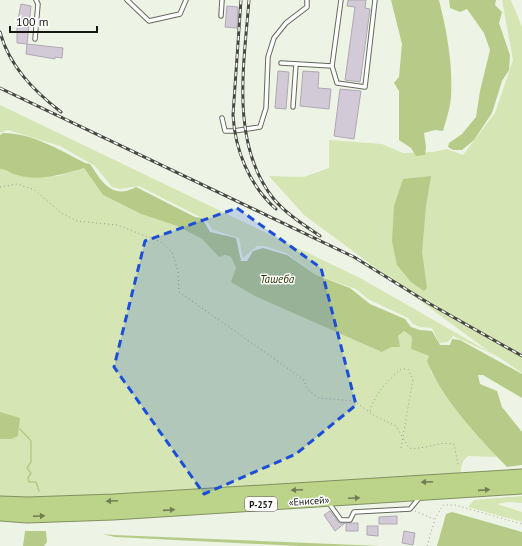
<svg xmlns="http://www.w3.org/2000/svg" width="522" height="546" font-family="'PT Sans',sans-serif">
	<rect width="100%" height="100%" fill="#eef4e5"/>
	<!-- green -->
	<path fill="#d5e5b3" d="M 502,0 L 511,0 L 522,27 L 522,373 L 497,356 L 453,336 L 448,342 L 439,343 L 432,328 L 420,327 L 413,324 L 408,318 L 368,299 L 356,289 L 316,275 L 286,253 L 265,246 L 257,246 L 243,258 L 239,238 L 213,230 L 206,220 L 139,186 L 120,189 L 112,187 L 95,166 L 60,146 L 8,130 L 0,133 L 0,105 L 362,279 L 491,353 L 304,215 L 269,176 L 304,177 L 329,168 L 329,140 L 382,144 L 403,153 L 433,152 L 447,149 L 463,155 L 495,113 L 513,60 Z
		M 84,168 L 103,195 L 141,214 L 177,226 L 202,239 L 219,257 L 224,255 L 231,257 L 236,268 L 398,336 L 403,331 L 412,337 L 411,349 L 429,356 L 431,372 L 448,398 L 497,457 L 468,456 L 463,461 L 460,474 L 114,496 L 29,499 L 0,498 L 0,169 L 9,170 L 16,175 L 58,176 Z
		M 522,496 L 522,503 L 507,502 L 497,504 L 522,512 L 522,522 L 468,507 L 474,500 Z"/>
	<!-- water -->
	<path fill="#b6cb87" d="M 391,0 L 439,0 C 447,32 453,64 451,98 C 450,109 446,120 443,131 L 435,130 L 424,133 L 426,147 L 425,155 L 416,156 L 411,148 L 399,140 L 399,91 L 394,83 L 399,77 L 402,44 Z
		M 449,0 L 496,0 L 495,5 L 502,12 L 499,23 L 510,55 L 509,70 L 502,81 L 492,113 L 474,140 L 462,150 L 453,150 L 448,147 L 449,143 L 462,134 L 476,117 L 480,91 L 490,50 L 484,33 L 467,9 L 460,12 L 450,8 Z
		M 3,133 C 32,133 60,150 85,163 L 90,164 C 102,182 112,200 136,187 L 195,217 L 202,218 L 210,232 L 236,238 L 241,261 L 247,261 L 253,251 L 263,248 L 287,255 L 316,275 L 350,288 L 370,304 L 405,319 L 411,327 L 420,330 L 432,331 L 440,345 L 450,345 L 452,339 L 460,340 L 522,374 L 522,398 L 483,375 L 478,375 L 480,384 L 497,391 L 502,407 L 522,432 L 522,465 L 507,467 C 478,437 442,399 427,361 L 429,356 L 411,349 L 412,337 L 404,331 L 398,336 L 400,347 L 391,347 L 382,352 L 257,297 L 231,282 L 236,268 L 231,257 L 225,255 L 219,257 L 202,239 L 177,226 L 141,214 L 103,195 L 84,168 C 64,174 38,182 17,175 C 9,173 10,170 0,169 L 0,135 Z
		M 431,176 L 426,206 L 422,252 L 427,288 L 424,291 L 411,282 L 397,265 L 392,241 L 394,206 L 403,179 Z
		M 0,412 L 20,418 L 18,436 L 11,439 L 0,439 Z
		M 452,512 L 522,532 L 522,546 L 437,546 L 446,514 Z
		M 25,531 L 46,531 L 47,542 L 44,546 L 23,546 Z
		M 102,534 L 114,535 L 381,546 L 299,546 L 115,537 Z"/>
	<g fill="none" stroke-linecap="round" stroke-linejoin="round">
		<!-- stream -->
		<path stroke="#b6cb87" stroke-width="1.5" d="M 20,429 L 31,441 L 31,462 L 27,468 L 31,473 L 28,478 L 29,482 L 36,482 L 39,491"/>
	</g>
	<!-- building -->
	<path fill="#d3cad7" stroke="#b0a7b4" d="M 348,0 L 366,0 L 365,8 L 370,9 L 360,82 L 345,80 L 355,7 L 347,6 Z
		M 21,4 L 31,6 L 27,44 L 17,43 L 17,25 Z
		M 227,6 L 238,7 L 237,28 L 225,27 Z
		M 27,44 L 63,48 L 62,58 L 55,57 L 55,59 L 26,54 Z
		M 278,71 L 289,72 L 286,109 L 275,108 Z
		M 303,71 L 319,72 L 318,88 L 331,89 L 329,109 L 300,106 Z
		M 340,89 L 361,91 L 354,139 L 334,136 Z
		M 330,511 L 339,523 L 345,523 L 335,531 L 324,515 Z
		M 397,516 L 397,524 L 379,524 L 379,517 Z
		M 346,523 L 358,523 L 358,531 L 346,531 Z
		M 367,526 L 378,526 L 378,536 L 367,535 Z
		M 404,531 L 415,533 L 413,545 L 402,543 Z"/>
	<g fill="none" stroke-linecap="round" stroke-linejoin="round">
		<!-- lane casing -->
		<g stroke="#64685c" stroke-width="5.5">
			<path id="lane" d="M 127,0 L 149,21 L 180,14 L 186,0
				M 341,0 L 332,66 L 337,83 L 365,87 L 375,0
				M 221,16 L 222,0
				M 35,39 L 38,4 L 36,0
				M 281,63 L 332,66
				M 293,107 L 296,64
				M 222,118 L 225,131 L 234,131 L 260,127 L 266,108 L 268,57 L 274,38 L 286,23 L 307,7 L 307,0
				M 328,502 L 341,520 L 350,520 L 354,512 L 410,509 L 420,497"/>
		</g>
		<!-- highway casing -->
		<g stroke="#829160" stroke-width="15">
			<path id="highway" d="M 0,503 L 28,504 L 114,501 L 522,476
				M 0,514 L 27,516 L 113,513 L 522,487"/>
		</g>
		<!-- path -->
		<path stroke="#9a9e93" stroke-width="1" stroke-dasharray="1 3" stroke-linecap="butt" d="M 0,187 L 17,184 L 35,190 L 61,213 L 77,221 L 117,225 L 161,242 L 172,252 L 178,271 L 179,292 L 303,379 L 308,390 L 319,398 L 354,401 L 375,416 L 396,426 L 409,448 C 426,450 437,441 454,444 L 458,465
			M 370,411 C 374,395 388,380 401,369 L 408,369 L 413,379 L 401,448
			M 415,511 L 434,519
			M 427,546 L 435,519 L 443,505 L 455,505 L 522,524"/>
		<!-- lane -->
		<use href="#lane" stroke="#fff" stroke-width="3.5"/>
		<!-- highway -->
		<use href="#highway" stroke="#bcd38a" stroke-width="13"/>
		<!-- rail casing -->
		<g stroke="#464841" stroke-width="3">
			<path id="rail" d="M 241,0 L 233,115 C 235,150 249,185 276,209
				M 249,0 C 244,65 230,143 273,198 C 285,213 304,225 320,236
				M 0,32 C 9,66 34,91 61,112
				M 0,88 L 354,257 L 430,304 L 522,356"/>
		</g>
		<!-- rail -->
		<use href="#rail" stroke="#fff" stroke-width="1.5" stroke-dasharray="4.5" stroke-linecap="butt"/>
	</g>
	<!-- one-way arrows -->
	<defs><path id="oneway-solid" d="M-6-.8H1V-3.2L6.5 0L1 3.2V.8H-6Z"/></defs>
	<g fill="#717e54">
		<use href="#oneway-solid" transform="translate(427 482) rotate(177)"/>
		<use href="#oneway-solid" transform="translate(297 490) rotate(177)"/>
		<use href="#oneway-solid" transform="translate(484 490) rotate(-4)"/>
		<use href="#oneway-solid" transform="translate(354 498) rotate(-3)"/>
		<use href="#oneway-solid" transform="translate(112 501) rotate(177)"/>
		<use href="#oneway-solid" transform="translate(169 510) rotate(-4)"/>
		<use href="#oneway-solid" transform="translate(39 516) rotate(-2)"/>
	</g>
	<!-- marked area -->
	<path fill="#1d4ed8" fill-opacity="0.2" stroke="#1d4ed8" stroke-width="3" stroke-dasharray="8 5" stroke-linejoin="round" d="M 237,208 L 321,268 L 356,405 L 296,454 L 204,494 L 114,367 L 145,241 Z"/>
	<g text-anchor="middle" dominant-baseline="central" stroke-width="3" stroke-linejoin="round" paint-order="stroke">
		<!-- shield labels -->
		<rect fill="#fff" stroke="#5c5d59" stroke-width="1" x="245" y="497" width="32" height="14" rx="3"/>
		<g font-size="9" font-weight="bold" fill="#161712">
			<text x="261" y="504">Р-257</text>
		</g>
		<!-- street labels -->
		<g font-size="10" fill="#161712" stroke="#fff">
			<text transform="translate(309 501) rotate(-4)">«Енисей»</text>
		</g>
		<!-- water labels -->
		<g font-size="11" font-style="italic" fill="#2b3702" stroke="#fff">
			<text x="277" y="279">Ташеба</text>
		</g>
	</g>
	<!-- scale -->
	<path d="M10 26v6h87v-6" fill="none" stroke="#161712" stroke-width="2"/>
	<text x="16" y="26" font-size="12" fill="#161712" stroke="#ffffff" stroke-width="3" paint-order="stroke">100 m</text>
</svg>
